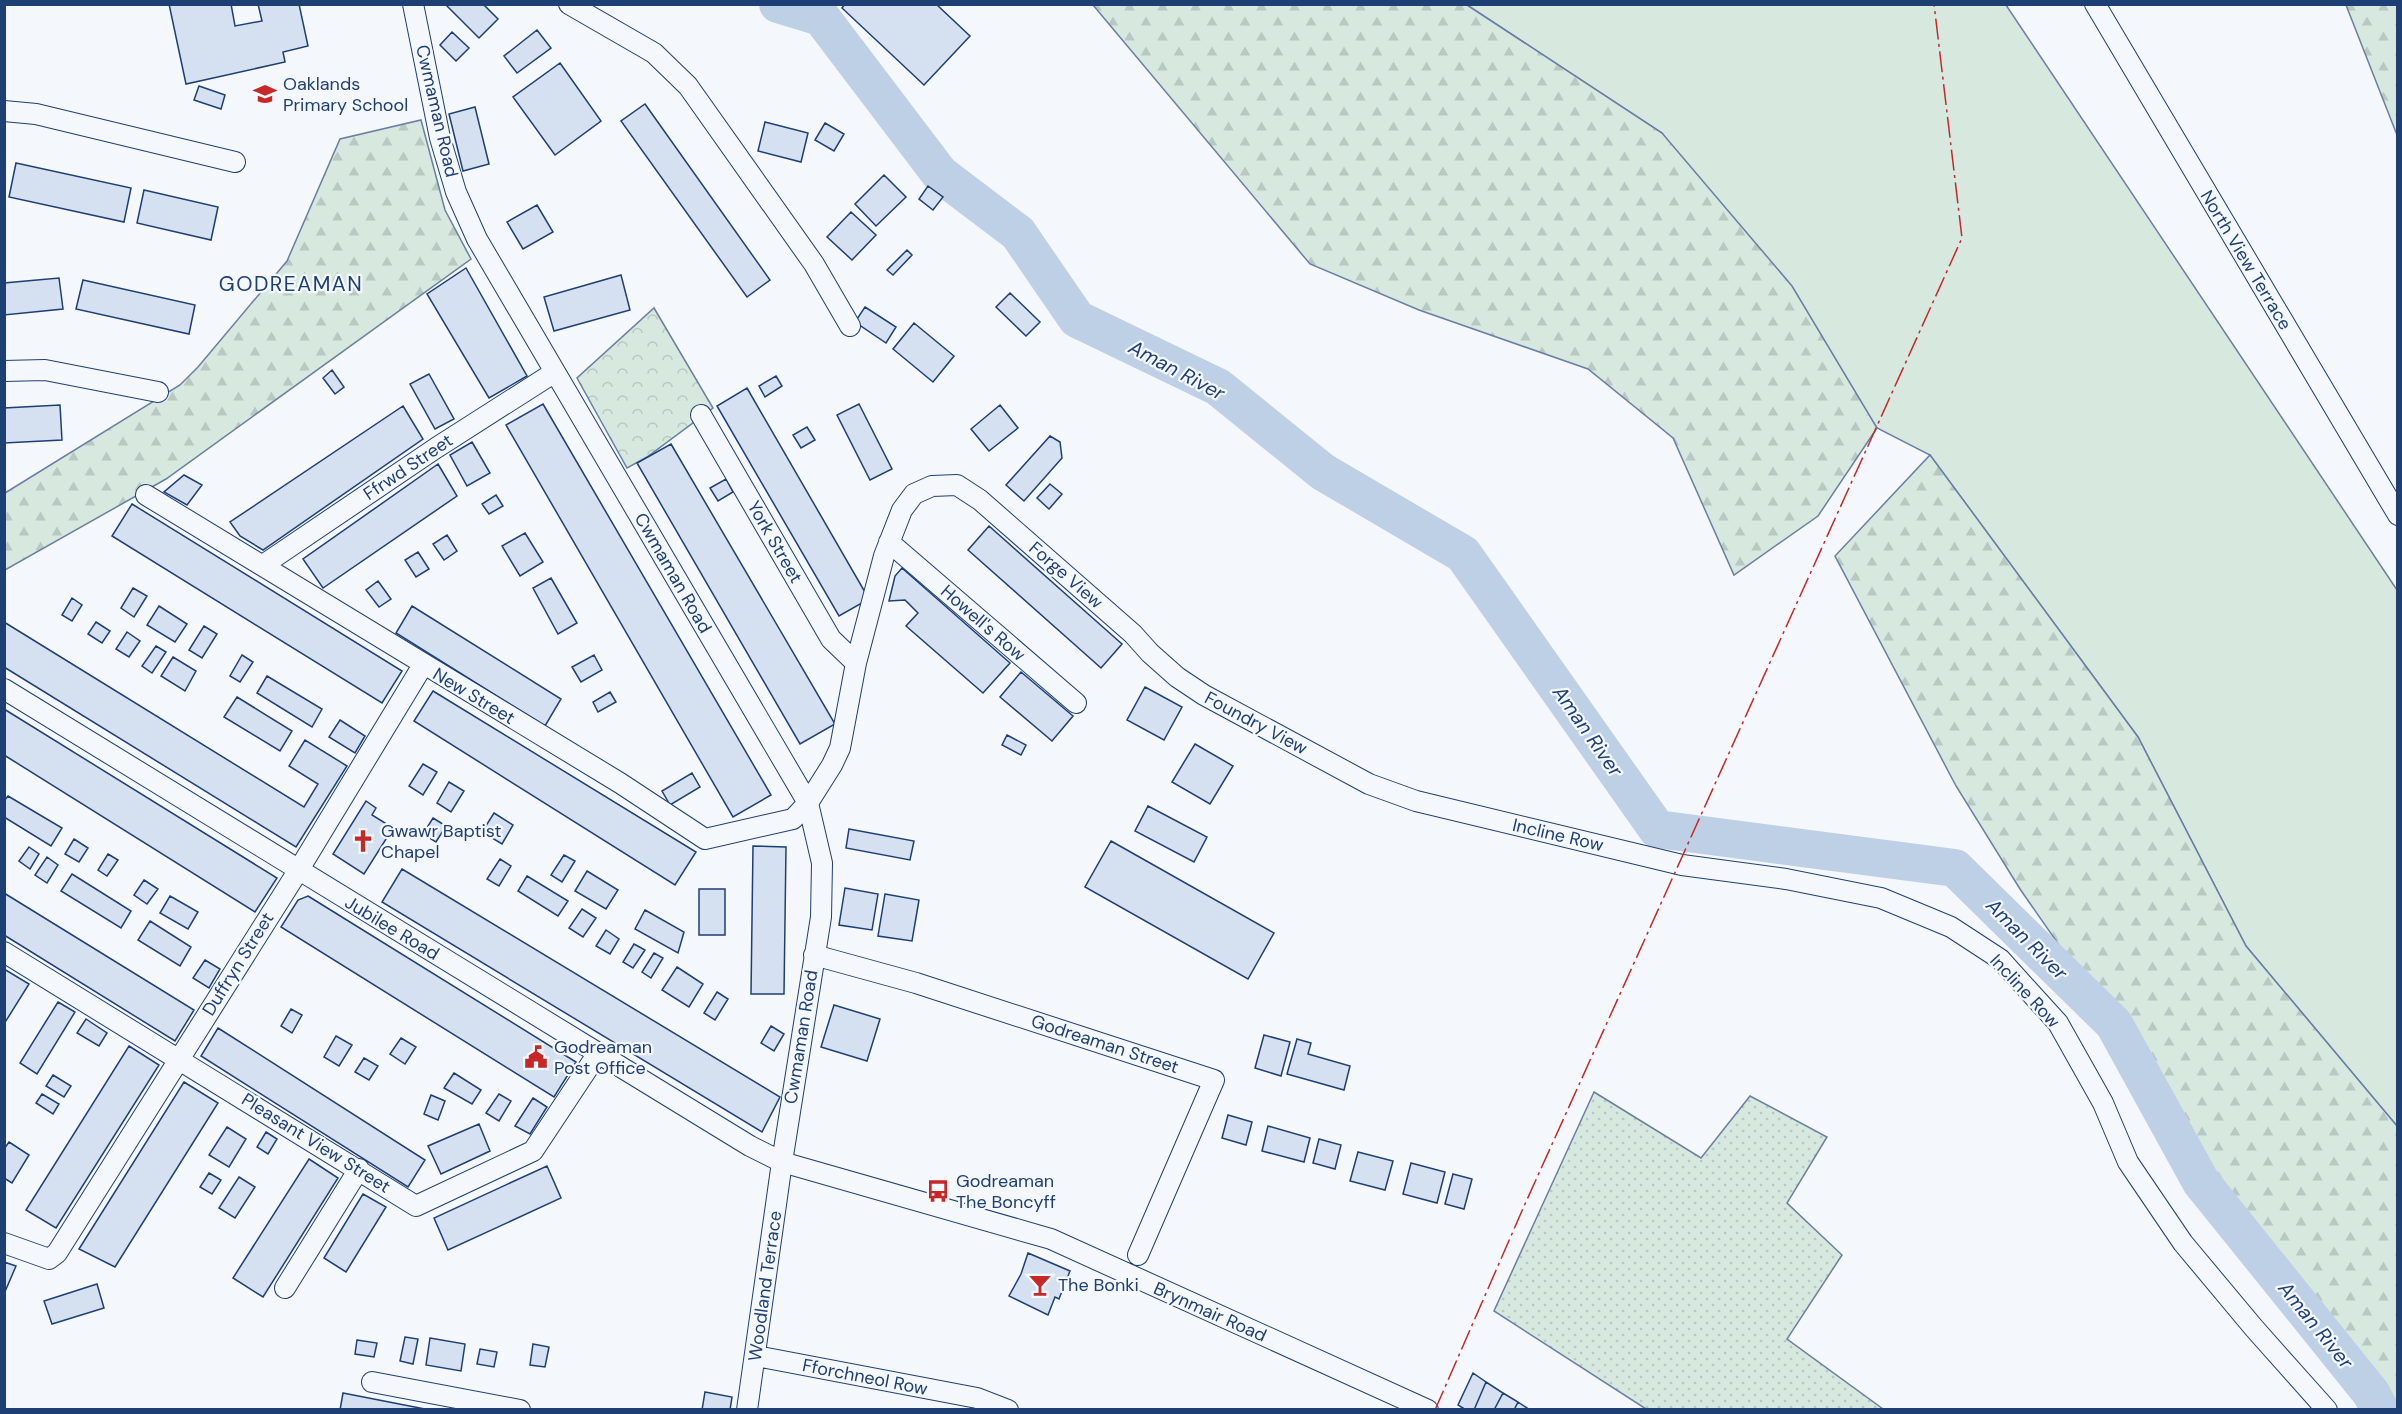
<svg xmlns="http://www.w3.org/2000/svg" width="2402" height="1414" font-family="'DM Sans',sans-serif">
	<defs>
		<pattern id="forest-firs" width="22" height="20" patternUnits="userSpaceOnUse" patternTransform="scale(1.5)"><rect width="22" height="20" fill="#d7e8df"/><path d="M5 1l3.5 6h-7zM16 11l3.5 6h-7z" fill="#b8c8c3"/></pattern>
		<pattern id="park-crowns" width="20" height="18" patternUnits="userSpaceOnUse" patternTransform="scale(1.5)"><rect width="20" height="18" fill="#d7e8df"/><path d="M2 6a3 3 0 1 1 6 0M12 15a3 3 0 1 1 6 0" fill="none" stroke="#b8c8c3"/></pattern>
		<pattern id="garden-dots" width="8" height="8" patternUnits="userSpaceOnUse" patternTransform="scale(1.5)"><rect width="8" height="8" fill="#d7e8df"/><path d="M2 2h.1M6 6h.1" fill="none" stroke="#b8c8c3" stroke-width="1.8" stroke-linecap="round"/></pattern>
	</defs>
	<rect width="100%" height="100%" fill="#f4f7fb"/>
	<!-- grass -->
	<path fill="#d7e8df" stroke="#687fa3" stroke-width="1.5" d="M 1467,5 L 2006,5 L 2397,590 L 2397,1126 L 2246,946 L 2138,737 L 1930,455 L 1877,428 L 1662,133 Z"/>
	<!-- forest -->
	<path fill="url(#forest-firs)" stroke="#687fa3" stroke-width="1.5" d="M 1093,5 L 1467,5 L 1662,133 L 1792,286 L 1877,428 L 1818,516 L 1734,575 L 1673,438 L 1588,369 L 1419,310 L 1310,264 Z
		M 2346,5 L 2397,5 L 2397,135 Z
		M 421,120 L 445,210 L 471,259 L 166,479 L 5,570 L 5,493 L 180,385 L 198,367 L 287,261 L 340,139 Z
		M 1930,455 L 2138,737 L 2246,946 L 2397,1126 L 2397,1409 L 2380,1409 L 2371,1393 L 2201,1182 L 2114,1024 L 2020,889 L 1956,786 L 1835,556 Z"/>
	<!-- park -->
	<path fill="url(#park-crowns)" stroke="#687fa3" stroke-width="1.5" d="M 654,308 L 713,408 L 647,457 L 627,468 L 577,378 Z"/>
	<!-- garden -->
	<path fill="url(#garden-dots)" stroke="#687fa3" stroke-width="1.5" d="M 1594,1092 L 1701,1158 L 1750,1096 L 1827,1137 L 1787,1203 L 1842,1255 L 1787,1339 L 1883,1409 L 1646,1409 L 1494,1311 Z"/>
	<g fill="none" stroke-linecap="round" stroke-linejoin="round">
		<!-- river -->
		<path stroke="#bed0e5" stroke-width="38" d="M 778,4 L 821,17 L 940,174 L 1018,233 L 1077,319 L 1218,387 L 1323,472 L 1463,554 L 1657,829 L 1955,868 L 2114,1024 L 2201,1182 L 2371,1393 L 2380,1410"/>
	</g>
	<!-- building -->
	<path fill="#d5e0f0" stroke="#1d3f73" stroke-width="1.5" d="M 169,4 L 231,4 L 235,26 L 262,21 L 258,4 L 299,4 L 308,46 L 283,52 L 285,62 L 186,84 Z
		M 445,4 L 483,4 L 498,19 L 479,38 Z
		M 845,4 L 936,4 L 970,36 L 924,85 L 842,8 Z
		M 537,30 L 551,48 L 517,73 L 504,56 Z
		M 452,32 L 469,48 L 456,61 L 440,45 Z
		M 560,63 L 601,121 L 555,155 L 513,97 Z
		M 199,86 L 225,95 L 221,109 L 194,100 Z
		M 645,104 L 770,280 L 747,297 L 621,121 Z
		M 475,107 L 489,164 L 463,171 L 449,114 Z
		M 765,122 L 808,133 L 801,162 L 758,151 Z
		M 825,123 L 844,134 L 834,151 L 815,140 Z
		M 16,163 L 131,188 L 124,222 L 9,197 Z
		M 884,175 L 906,197 L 876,226 L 855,204 Z
		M 928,186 L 943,197 L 933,210 L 919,199 Z
		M 144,190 L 218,207 L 211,240 L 137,223 Z
		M 537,205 L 553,232 L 523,249 L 507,222 Z
		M 851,212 L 876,235 L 852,260 L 827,237 Z
		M 907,250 L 912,255 L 893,275 L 887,270 Z
		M 466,268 L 527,376 L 489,398 L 427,294 Z
		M 621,275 L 630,310 L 554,331 L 544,297 Z
		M 59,278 L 63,309 L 4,315 L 4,283 Z
		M 83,280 L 195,305 L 189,334 L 76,309 Z
		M 1010,293 L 1040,322 L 1026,336 L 996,307 Z
		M 865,307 L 896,327 L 886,343 L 855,322 Z
		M 914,323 L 954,356 L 933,382 L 893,349 Z
		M 332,370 L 344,387 L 335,394 L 323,378 Z
		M 429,374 L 454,419 L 435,429 L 410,384 Z
		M 776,376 L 782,386 L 765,397 L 759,386 Z
		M 747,388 L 869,599 L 839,616 L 717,406 Z
		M 543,404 L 771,795 L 733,817 L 506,425 Z
		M 859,404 L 892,469 L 870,480 L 837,415 Z
		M 60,405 L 62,440 L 4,443 L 4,408 Z
		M 1000,405 L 1018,428 L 989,451 L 971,429 Z
		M 403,406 L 423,439 L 263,550 L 240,536 L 230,522 Z
		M 807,427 L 815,440 L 801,448 L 793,435 Z
		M 1050,436 L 1060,442 L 1062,458 L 1024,501 L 1006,485 Z
		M 472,442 L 490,473 L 467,486 L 450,455 Z
		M 671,444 L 835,724 L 800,744 L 637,463 Z
		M 438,464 L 457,496 L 323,588 L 303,559 Z
		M 184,475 L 202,485 L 187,505 L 164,492 Z
		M 726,479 L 733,492 L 718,501 L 710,488 Z
		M 1050,484 L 1062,494 L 1049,509 L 1037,498 Z
		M 496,495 L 503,506 L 489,514 L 482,504 Z
		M 132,504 L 402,671 L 382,703 L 112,536 Z
		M 989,526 L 1122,644 L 1101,668 L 968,550 Z
		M 525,533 L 543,562 L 520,576 L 502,546 Z
		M 447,535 L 457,551 L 444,560 L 433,544 Z
		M 418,552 L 429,569 L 416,577 L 405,560 Z
		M 902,568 L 1010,663 L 983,693 L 906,626 L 918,613 L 905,600 L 889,601 L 895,576 Z
		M 551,578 L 577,623 L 558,634 L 533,588 Z
		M 378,581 L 391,599 L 379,607 L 366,590 Z
		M 133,588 L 147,596 L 134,617 L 121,608 Z
		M 72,598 L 82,605 L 72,621 L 62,615 Z
		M 159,606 L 187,624 L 175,642 L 147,625 Z
		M 412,606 L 561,699 L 545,726 L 396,633 Z
		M 4,622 L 304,807 L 318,784 L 289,766 L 305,740 L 347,766 L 296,847 L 4,667 Z
		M 96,622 L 110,631 L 102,643 L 88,634 Z
		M 204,626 L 217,634 L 202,658 L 189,650 Z
		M 127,632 L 140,641 L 129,657 L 116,649 Z
		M 156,646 L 166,652 L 152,673 L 142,666 Z
		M 242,655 L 253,662 L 240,682 L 230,676 Z
		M 594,655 L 602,670 L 581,682 L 572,667 Z
		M 173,657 L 196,671 L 185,691 L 161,676 Z
		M 1021,672 L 1073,716 L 1052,741 L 1000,697 Z
		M 267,676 L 322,709 L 312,727 L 257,693 Z
		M 1145,687 L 1182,707 L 1164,740 L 1127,720 Z
		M 433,691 L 696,852 L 675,885 L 414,721 Z
		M 610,692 L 616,702 L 598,712 L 593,702 Z
		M 237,697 L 292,731 L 280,751 L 224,717 Z
		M 4,709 L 277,878 L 255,912 L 4,755 Z
		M 340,720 L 365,736 L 355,753 L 329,737 Z
		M 1007,735 L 1026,745 L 1021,755 L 1002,745 Z
		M 1195,744 L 1233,766 L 1210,804 L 1172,782 Z
		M 423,764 L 437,772 L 423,795 L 409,786 Z
		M 692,773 L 700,787 L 670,805 L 662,791 Z
		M 449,782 L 464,791 L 451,812 L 437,803 Z
		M 8,796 L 62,828 L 51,846 L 4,817 L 4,801 Z
		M 366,801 L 376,808 L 372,815 L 393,828 L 364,874 L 333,854 Z
		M 1148,806 L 1207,837 L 1194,862 L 1135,831 Z
		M 494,813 L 513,825 L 502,844 L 482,832 Z
		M 433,818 L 446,826 L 436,842 L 423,834 Z
		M 849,829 L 914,841 L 910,860 L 846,848 Z
		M 74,839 L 88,848 L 79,862 L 65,854 Z
		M 1111,841 L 1274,933 L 1248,979 L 1085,887 Z
		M 753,846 L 786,847 L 784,994 L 751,994 Z
		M 29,847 L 39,854 L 30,869 L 19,861 Z
		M 108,854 L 118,860 L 107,876 L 98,870 Z
		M 564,855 L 575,861 L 562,882 L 551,875 Z
		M 47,857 L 58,865 L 47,883 L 35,875 Z
		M 500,859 L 511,866 L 499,886 L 487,879 Z
		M 402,869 L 780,1097 L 762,1132 L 382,902 Z
		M 587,871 L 618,890 L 606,909 L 575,891 Z
		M 72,874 L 131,911 L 121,928 L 61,891 Z
		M 527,876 L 568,901 L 558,916 L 518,891 Z
		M 144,880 L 158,889 L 147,904 L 134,895 Z
		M 845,888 L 878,894 L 872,930 L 839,925 Z
		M 699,889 L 725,889 L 725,935 L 699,935 Z
		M 4,893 L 194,1010 L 175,1041 L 4,935 Z
		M 885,894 L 919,900 L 912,941 L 878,936 Z
		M 170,896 L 198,912 L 188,929 L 160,913 Z
		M 308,896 L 576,1062 L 554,1097 L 281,927 L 298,900 Z
		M 582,909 L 596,918 L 583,937 L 569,928 Z
		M 645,910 L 684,932 L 678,953 L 635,929 Z
		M 150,921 L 191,947 L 180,966 L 138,940 Z
		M 606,930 L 619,939 L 610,954 L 596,946 Z
		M 634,944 L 645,950 L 633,968 L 623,962 Z
		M 654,953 L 663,958 L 651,978 L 642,972 Z
		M 205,960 L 220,969 L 209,988 L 193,978 Z
		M 677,967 L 703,984 L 689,1007 L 662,990 Z
		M 4,969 L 29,984 L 4,1024 Z
		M 717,992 L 728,999 L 715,1020 L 704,1013 Z
		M 58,1002 L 75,1012 L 37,1074 L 20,1063 Z
		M 834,1005 L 880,1019 L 867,1061 L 821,1047 Z
		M 291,1009 L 302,1015 L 292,1033 L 281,1026 Z
		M 86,1019 L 107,1033 L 99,1046 L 77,1033 Z
		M 771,1026 L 784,1034 L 774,1051 L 761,1043 Z
		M 218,1028 L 425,1160 L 408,1187 L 201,1056 Z
		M 1264,1035 L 1290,1042 L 1281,1076 L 1255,1068 Z
		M 336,1036 L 352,1045 L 339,1066 L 324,1057 Z
		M 401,1038 L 416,1047 L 405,1064 L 390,1054 Z
		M 1297,1039 L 1311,1043 L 1308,1054 L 1350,1066 L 1344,1090 L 1287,1074 Z
		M 129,1046 L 159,1065 L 56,1228 L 26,1210 Z
		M 364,1058 L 378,1066 L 369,1080 L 355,1072 Z
		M 454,1073 L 481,1090 L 472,1104 L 444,1088 Z
		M 53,1075 L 71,1086 L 64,1097 L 46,1086 Z
		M 184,1082 L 218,1103 L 115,1267 L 79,1249 Z
		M 42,1094 L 59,1104 L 53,1114 L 36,1103 Z
		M 499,1094 L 511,1101 L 499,1121 L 486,1113 Z
		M 431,1095 L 445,1101 L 438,1120 L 424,1114 Z
		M 533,1098 L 547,1107 L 530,1134 L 515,1126 Z
		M 1228,1115 L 1252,1122 L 1246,1145 L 1222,1138 Z
		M 479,1124 L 490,1151 L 441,1174 L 428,1146 Z
		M 1268,1126 L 1310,1138 L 1304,1162 L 1262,1151 Z
		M 227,1127 L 246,1139 L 229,1167 L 209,1155 Z
		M 266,1132 L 277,1139 L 268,1154 L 257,1147 Z
		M 1319,1139 L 1341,1145 L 1335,1169 L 1313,1163 Z
		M 9,1142 L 29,1155 L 12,1183 L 4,1178 L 4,1149 Z
		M 1358,1152 L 1393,1161 L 1385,1190 L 1350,1181 Z
		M 309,1159 L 338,1178 L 263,1297 L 233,1278 Z
		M 1411,1163 L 1445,1172 L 1437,1203 L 1403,1194 Z
		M 547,1166 L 561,1198 L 448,1250 L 434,1218 Z
		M 209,1173 L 221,1180 L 212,1194 L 200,1187 Z
		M 1453,1174 L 1472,1179 L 1464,1209 L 1445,1204 Z
		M 239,1177 L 255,1187 L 235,1218 L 219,1208 Z
		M 363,1194 L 386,1207 L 346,1272 L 324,1258 Z
		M 1028,1253 L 1070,1271 L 1059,1299 L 1055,1297 L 1048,1315 L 1009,1296 L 1021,1274 Z
		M 4,1262 L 16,1266 L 4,1294 Z
		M 97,1284 L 104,1308 L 52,1324 L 44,1301 Z
		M 405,1337 L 418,1339 L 413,1364 L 400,1361 Z
		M 430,1338 L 465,1344 L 461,1371 L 426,1365 Z
		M 357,1340 L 377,1343 L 374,1357 L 355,1354 Z
		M 533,1344 L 549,1347 L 545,1367 L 530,1365 Z
		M 480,1349 L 497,1352 L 494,1367 L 477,1364 Z
		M 1473,1373 L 1486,1382 L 1474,1410 L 1466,1410 L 1458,1405 Z
		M 1486,1382 L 1503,1393 L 1494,1410 L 1474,1410 Z
		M 705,1392 L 732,1397 L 730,1410 L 702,1410 Z
		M 343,1393 L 430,1410 L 340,1410 Z
		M 1503,1393 L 1518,1402 L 1514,1410 L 1494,1410 Z
		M 1518,1402 L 1530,1410 L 1514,1410 Z"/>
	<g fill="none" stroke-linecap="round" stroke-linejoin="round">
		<!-- minor casing -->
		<g stroke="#1d3f73" stroke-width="22">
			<path id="minor" d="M 413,4 L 440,138 L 456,192 L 477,239 L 808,803 L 822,863 L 821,917 L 782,1162 L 747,1410
				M 569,4 L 654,53 L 688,86 L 814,264 L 850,326
				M 2095,4 L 2398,515
				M 4,111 L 36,114 L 235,162
				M 4,371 L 45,370 L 158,392
				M 701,415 L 831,639 L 856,663
				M 146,495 L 620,783 L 705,839 L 793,819 L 808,803 L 832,765 L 840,748 L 856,663 L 884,556 L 902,510 L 914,494 L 932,486 L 957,485 L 980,500 L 1133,634 L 1150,653 L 1177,677 L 1204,695 L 1369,784 L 1416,801 L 1682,865 L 1786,879 L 1881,898 L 1951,927 L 2000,959 L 2058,1023 L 2103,1103 L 2128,1162 L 2183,1243 L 2254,1328 L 2327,1410
				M 889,542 L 1076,703
				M 263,565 L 436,448 L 555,372
				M 4,689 L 598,1053 L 750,1146 L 782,1162 L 1051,1239 L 1428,1410
				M 4,952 L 416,1206 L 533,1151 L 598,1053
				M 814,955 L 916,983 L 1214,1080 L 1138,1255
				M 4,1243 L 49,1259 L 57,1253 L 298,871 L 423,665
				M 285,1288 L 359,1169
				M 756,1356 L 977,1398 L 1008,1410
				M 372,1382 L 520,1410"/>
		</g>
		<!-- minor -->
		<use href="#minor" stroke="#f4f7fb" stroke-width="20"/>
		<!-- power -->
		<path stroke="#c62828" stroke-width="1.5" stroke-dasharray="21 4.5 3 4.5" stroke-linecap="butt" d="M 1435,1410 L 1525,1204 L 1962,238 L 1934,4"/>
	</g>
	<!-- icons -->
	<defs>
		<g id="school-bare" transform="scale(1.8)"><path d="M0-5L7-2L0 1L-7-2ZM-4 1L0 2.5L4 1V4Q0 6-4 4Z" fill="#c62828" stroke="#f4f7fb" stroke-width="2.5" paint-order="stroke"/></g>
		<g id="church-bare" transform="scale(1.8)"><path d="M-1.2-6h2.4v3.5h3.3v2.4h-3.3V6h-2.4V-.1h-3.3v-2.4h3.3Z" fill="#c62828" stroke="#f4f7fb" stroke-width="2.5" paint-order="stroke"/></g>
		<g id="civic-bare" transform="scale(1.8)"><path d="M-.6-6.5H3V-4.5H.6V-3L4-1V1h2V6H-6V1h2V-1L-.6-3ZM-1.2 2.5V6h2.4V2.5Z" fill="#c62828" stroke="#f4f7fb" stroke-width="2.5" paint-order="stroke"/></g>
		<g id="bus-bare" transform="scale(1.8)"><path d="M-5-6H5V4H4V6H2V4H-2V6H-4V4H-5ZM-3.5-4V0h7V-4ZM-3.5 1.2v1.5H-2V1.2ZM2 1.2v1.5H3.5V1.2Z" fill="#c62828" stroke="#f4f7fb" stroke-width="2.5" paint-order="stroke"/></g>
		<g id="bar-bare" transform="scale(1.8)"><path d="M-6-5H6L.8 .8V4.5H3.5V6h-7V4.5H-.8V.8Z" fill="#c62828" stroke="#f4f7fb" stroke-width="2.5" paint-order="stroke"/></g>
	</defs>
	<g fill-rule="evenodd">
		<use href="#school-bare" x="265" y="94"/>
		<use href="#church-bare" x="363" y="841"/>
		<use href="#civic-bare" x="536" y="1057"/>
		<use href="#bus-bare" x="938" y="1191"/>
		<use href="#bar-bare" x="1040" y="1285"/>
	</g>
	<g text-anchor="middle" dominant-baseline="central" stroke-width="4.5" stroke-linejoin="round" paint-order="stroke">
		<!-- poi labels -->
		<g font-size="18" fill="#1d3f73" stroke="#f4f7fb" text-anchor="start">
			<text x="283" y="84">Oaklands<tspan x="283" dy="21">Primary School</tspan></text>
			<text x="381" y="831">Gwawr Baptist<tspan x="381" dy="21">Chapel</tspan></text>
			<text x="554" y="1047">Godreaman<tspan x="554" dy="21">Post Office</tspan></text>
			<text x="956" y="1181">Godreaman<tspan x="956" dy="21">The Boncyff</tspan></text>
			<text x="1058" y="1285">The Bonki</text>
		</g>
		<!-- street labels -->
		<g font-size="18" fill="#1d3f73" stroke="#f4f7fb">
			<text transform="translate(437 111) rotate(77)">Cwmaman Road</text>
			<text transform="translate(2246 260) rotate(59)">North View Terrace</text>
			<text transform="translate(408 467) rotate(-34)">Ffrwd Street</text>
			<text transform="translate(775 542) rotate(60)">York Street</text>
			<text transform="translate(673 573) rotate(60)">Cwmaman Road</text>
			<text transform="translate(1066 575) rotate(41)">Forge View</text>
			<text transform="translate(983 623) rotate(41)">Howell's Row</text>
			<text transform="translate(474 696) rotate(31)">New Street</text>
			<text transform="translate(1256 723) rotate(28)">Foundry View</text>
			<text transform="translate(1558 835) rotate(13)">Incline Row</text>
			<text transform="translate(392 928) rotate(31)">Jubilee Road</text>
			<text transform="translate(238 964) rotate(-58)">Duffryn Street</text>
			<text transform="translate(2025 991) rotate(47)">Incline Row</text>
			<text transform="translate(801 1037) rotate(-81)">Cwmaman Road</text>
			<text transform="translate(1105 1044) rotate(18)">Godreaman Street</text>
			<text transform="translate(316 1143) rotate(32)">Pleasant View Street</text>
			<text transform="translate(765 1286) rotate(-82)">Woodland Terrace</text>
			<text transform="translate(1210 1312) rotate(24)">Brynmair Road</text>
			<text transform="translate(865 1377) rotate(11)">Fforchneol Row</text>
		</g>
		<!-- water labels -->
		<g font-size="20" font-style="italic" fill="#1d3f73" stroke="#f4f7fb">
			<text transform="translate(1177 370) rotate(28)">Aman River</text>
			<text transform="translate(1588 731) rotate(55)">Aman River</text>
			<text transform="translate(2027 939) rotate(45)">Aman River</text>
			<text transform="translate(2316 1325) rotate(51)">Aman River</text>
		</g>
		<!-- quarter labels -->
		<g font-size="21" letter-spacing="1.5" fill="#1d3f73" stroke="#f4f7fb">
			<text x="291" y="284">GODREAMAN</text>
		</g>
	</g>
	<!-- border -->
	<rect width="2402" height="1414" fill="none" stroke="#1d3f73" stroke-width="12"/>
</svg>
